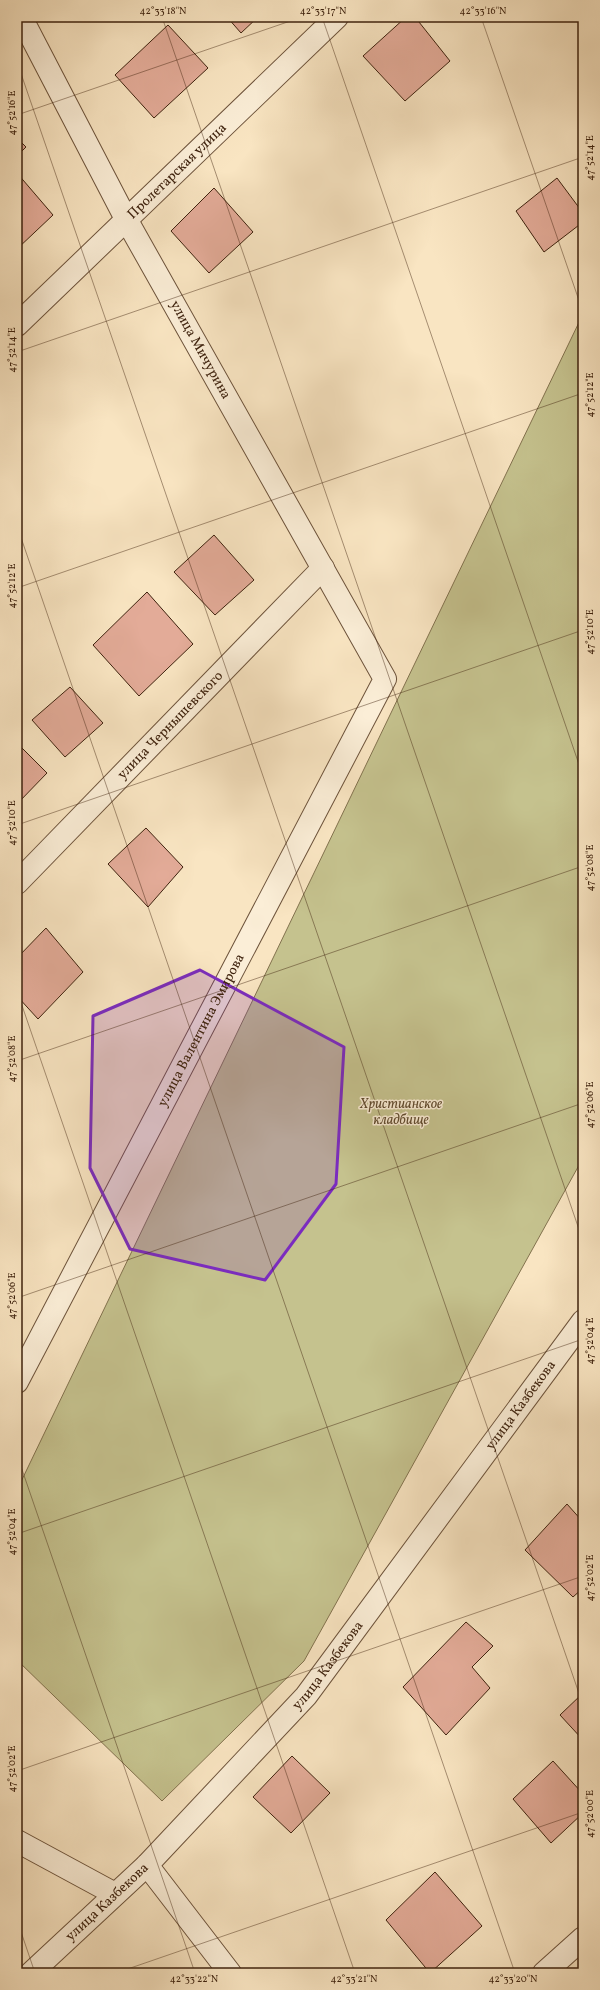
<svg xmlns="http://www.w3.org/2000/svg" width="600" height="1990" font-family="Vollkorn,serif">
	<rect width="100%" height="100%" fill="#f9e5c2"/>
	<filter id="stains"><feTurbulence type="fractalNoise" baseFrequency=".005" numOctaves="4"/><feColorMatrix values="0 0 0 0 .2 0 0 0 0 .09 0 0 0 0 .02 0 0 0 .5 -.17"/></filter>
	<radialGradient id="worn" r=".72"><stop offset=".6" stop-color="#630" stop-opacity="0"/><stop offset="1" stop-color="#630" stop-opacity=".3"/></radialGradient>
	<!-- green -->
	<path fill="#c5c28e" stroke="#82724e" d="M 583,314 L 583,1158 L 304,1661 L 162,1801 L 17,1660 L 17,1490 Z"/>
	<!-- building -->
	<path fill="#e3ab98" stroke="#3e220e" d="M 227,17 L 258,17 L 241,33 Z
		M 406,17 L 415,17 L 450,61 L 405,101 L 363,56 Z
		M 168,25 L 208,68 L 154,118 L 115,75 Z
		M 17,138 L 26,147 L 17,156 Z
		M 17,173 L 53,215 L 17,249 Z
		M 557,178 L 583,213 L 583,222 L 544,252 L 516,211 Z
		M 214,188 L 253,232 L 209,273 L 171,231 Z
		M 214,535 L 254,580 L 215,615 L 174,572 Z
		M 147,592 L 193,644 L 139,696 L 93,645 Z
		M 70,687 L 103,723 L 65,757 L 32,720 Z
		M 17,743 L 47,773 L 17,804 Z
		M 146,828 L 183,867 L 148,907 L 108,864 Z
		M 46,928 L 83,972 L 38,1019 L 17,996 L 17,958 Z
		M 567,1504 L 583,1522 L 583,1588 L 573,1597 L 525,1550 Z
		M 466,1622 L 493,1646 L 472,1667 L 490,1688 L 446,1735 L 403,1687 Z
		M 583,1693 L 583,1740 L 560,1715 Z
		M 292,1756 L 330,1793 L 291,1833 L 253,1797 Z
		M 553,1761 L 583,1794 L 583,1813 L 551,1843 L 513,1799 Z
		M 435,1872 L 482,1926 L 430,1973 L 386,1920 Z"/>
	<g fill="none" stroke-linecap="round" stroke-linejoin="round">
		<!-- minor casing -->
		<g stroke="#6d533b" stroke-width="24">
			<g id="minor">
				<path id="s1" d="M 17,325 L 337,17"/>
				<path id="s2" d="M 17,883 L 323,568"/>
				<path id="s3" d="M 17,1382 L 385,679 L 126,219 L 21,17"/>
				<path d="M 17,1841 L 115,1894"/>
				<path d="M 147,1865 L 230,1973"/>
				<path id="s4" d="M 31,1973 L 147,1865 L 306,1696 L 583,1321"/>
				<path d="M 544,1973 L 583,1938"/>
			</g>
		</g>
		<!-- minor -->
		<use href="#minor" stroke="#fbeed7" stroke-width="22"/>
	</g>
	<!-- marked area -->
	<path fill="#7b2cbf" fill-opacity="0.2" stroke="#7b2cbf" stroke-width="3" stroke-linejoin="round" d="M 200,970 L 344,1047 L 336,1184 L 265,1280 L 130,1249 L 90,1168 L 93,1016 Z"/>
	<!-- ticks -->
	<path fill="none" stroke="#3e220e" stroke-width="1" stroke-opacity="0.45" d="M 162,17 L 583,1241M 322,17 L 583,776M 481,17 L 583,312M 17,62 L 583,1705M 17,115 L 302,17M 17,352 L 583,157M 17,526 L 515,1973M 17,588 L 583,393M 17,825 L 583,630M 17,991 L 355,1973M 17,1061 L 583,866M 17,1298 L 583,1103M 17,1455 L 195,1973M 17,1534 L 583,1339M 17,1771 L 583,1576M 17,1920 L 35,1973M 116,1973 L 583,1812"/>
	<g text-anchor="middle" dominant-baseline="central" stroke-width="3" stroke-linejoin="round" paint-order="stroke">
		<!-- street labels -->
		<g font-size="14" fill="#3e220e" stroke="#fbeed7">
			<text stroke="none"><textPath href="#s1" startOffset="222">Пролетарская улица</textPath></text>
			<text transform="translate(200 350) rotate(61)">улица Мичурина</text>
			<text stroke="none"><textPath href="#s2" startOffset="220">улица Чернышевского</textPath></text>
			<text stroke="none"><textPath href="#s3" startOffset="397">улица Валентина Эмирова</textPath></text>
			<text stroke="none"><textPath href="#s4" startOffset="752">улица Казбекова</textPath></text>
			<text stroke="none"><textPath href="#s4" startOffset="428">улица Казбекова</textPath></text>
			<text stroke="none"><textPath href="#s4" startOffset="104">улица Казбекова</textPath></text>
		</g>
		<!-- park labels -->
		<g font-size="14" font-style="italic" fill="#604a2e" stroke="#fbeed7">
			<text x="401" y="1104">Христианское<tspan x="401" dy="16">кладбище</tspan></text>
		</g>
	</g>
	<!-- margin -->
	<rect width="600" height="1990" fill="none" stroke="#f9e5c2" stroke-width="44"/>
	<rect x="22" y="22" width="556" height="1946" fill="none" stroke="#3e220e" stroke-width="1.5"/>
	<g font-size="10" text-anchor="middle" fill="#3e220e">
		<text x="163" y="14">42°33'18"N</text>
		<text x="323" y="14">42°33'17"N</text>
		<text x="483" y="14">42°33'16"N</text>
		<text transform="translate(11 113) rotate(-90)" y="4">47°52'16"E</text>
		<text transform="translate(589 158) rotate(-90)" y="4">47°52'14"E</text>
		<text transform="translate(11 350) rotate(-90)" y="4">47°52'14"E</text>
		<text transform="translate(589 395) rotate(-90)" y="4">47°52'12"E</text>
		<text transform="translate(11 586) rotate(-90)" y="4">47°52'12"E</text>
		<text transform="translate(589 632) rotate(-90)" y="4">47°52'10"E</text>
		<text transform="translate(11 823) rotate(-90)" y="4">47°52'10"E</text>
		<text transform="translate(589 868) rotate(-90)" y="4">47°52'08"E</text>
		<text transform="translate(11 1059) rotate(-90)" y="4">47°52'08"E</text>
		<text transform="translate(589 1105) rotate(-90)" y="4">47°52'06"E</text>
		<text transform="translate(11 1296) rotate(-90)" y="4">47°52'06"E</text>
		<text transform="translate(589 1341) rotate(-90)" y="4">47°52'04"E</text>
		<text transform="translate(11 1532) rotate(-90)" y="4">47°52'04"E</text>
		<text transform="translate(589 1578) rotate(-90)" y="4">47°52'02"E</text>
		<text transform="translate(11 1769) rotate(-90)" y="4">47°52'02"E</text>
		<text transform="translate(589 1814) rotate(-90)" y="4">47°52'00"E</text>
		<text x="194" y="1982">42°33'22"N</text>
		<text x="354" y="1982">42°33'21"N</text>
		<text x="513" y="1982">42°33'20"N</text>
	</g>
	<rect width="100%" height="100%" filter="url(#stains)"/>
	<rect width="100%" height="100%" fill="url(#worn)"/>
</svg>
